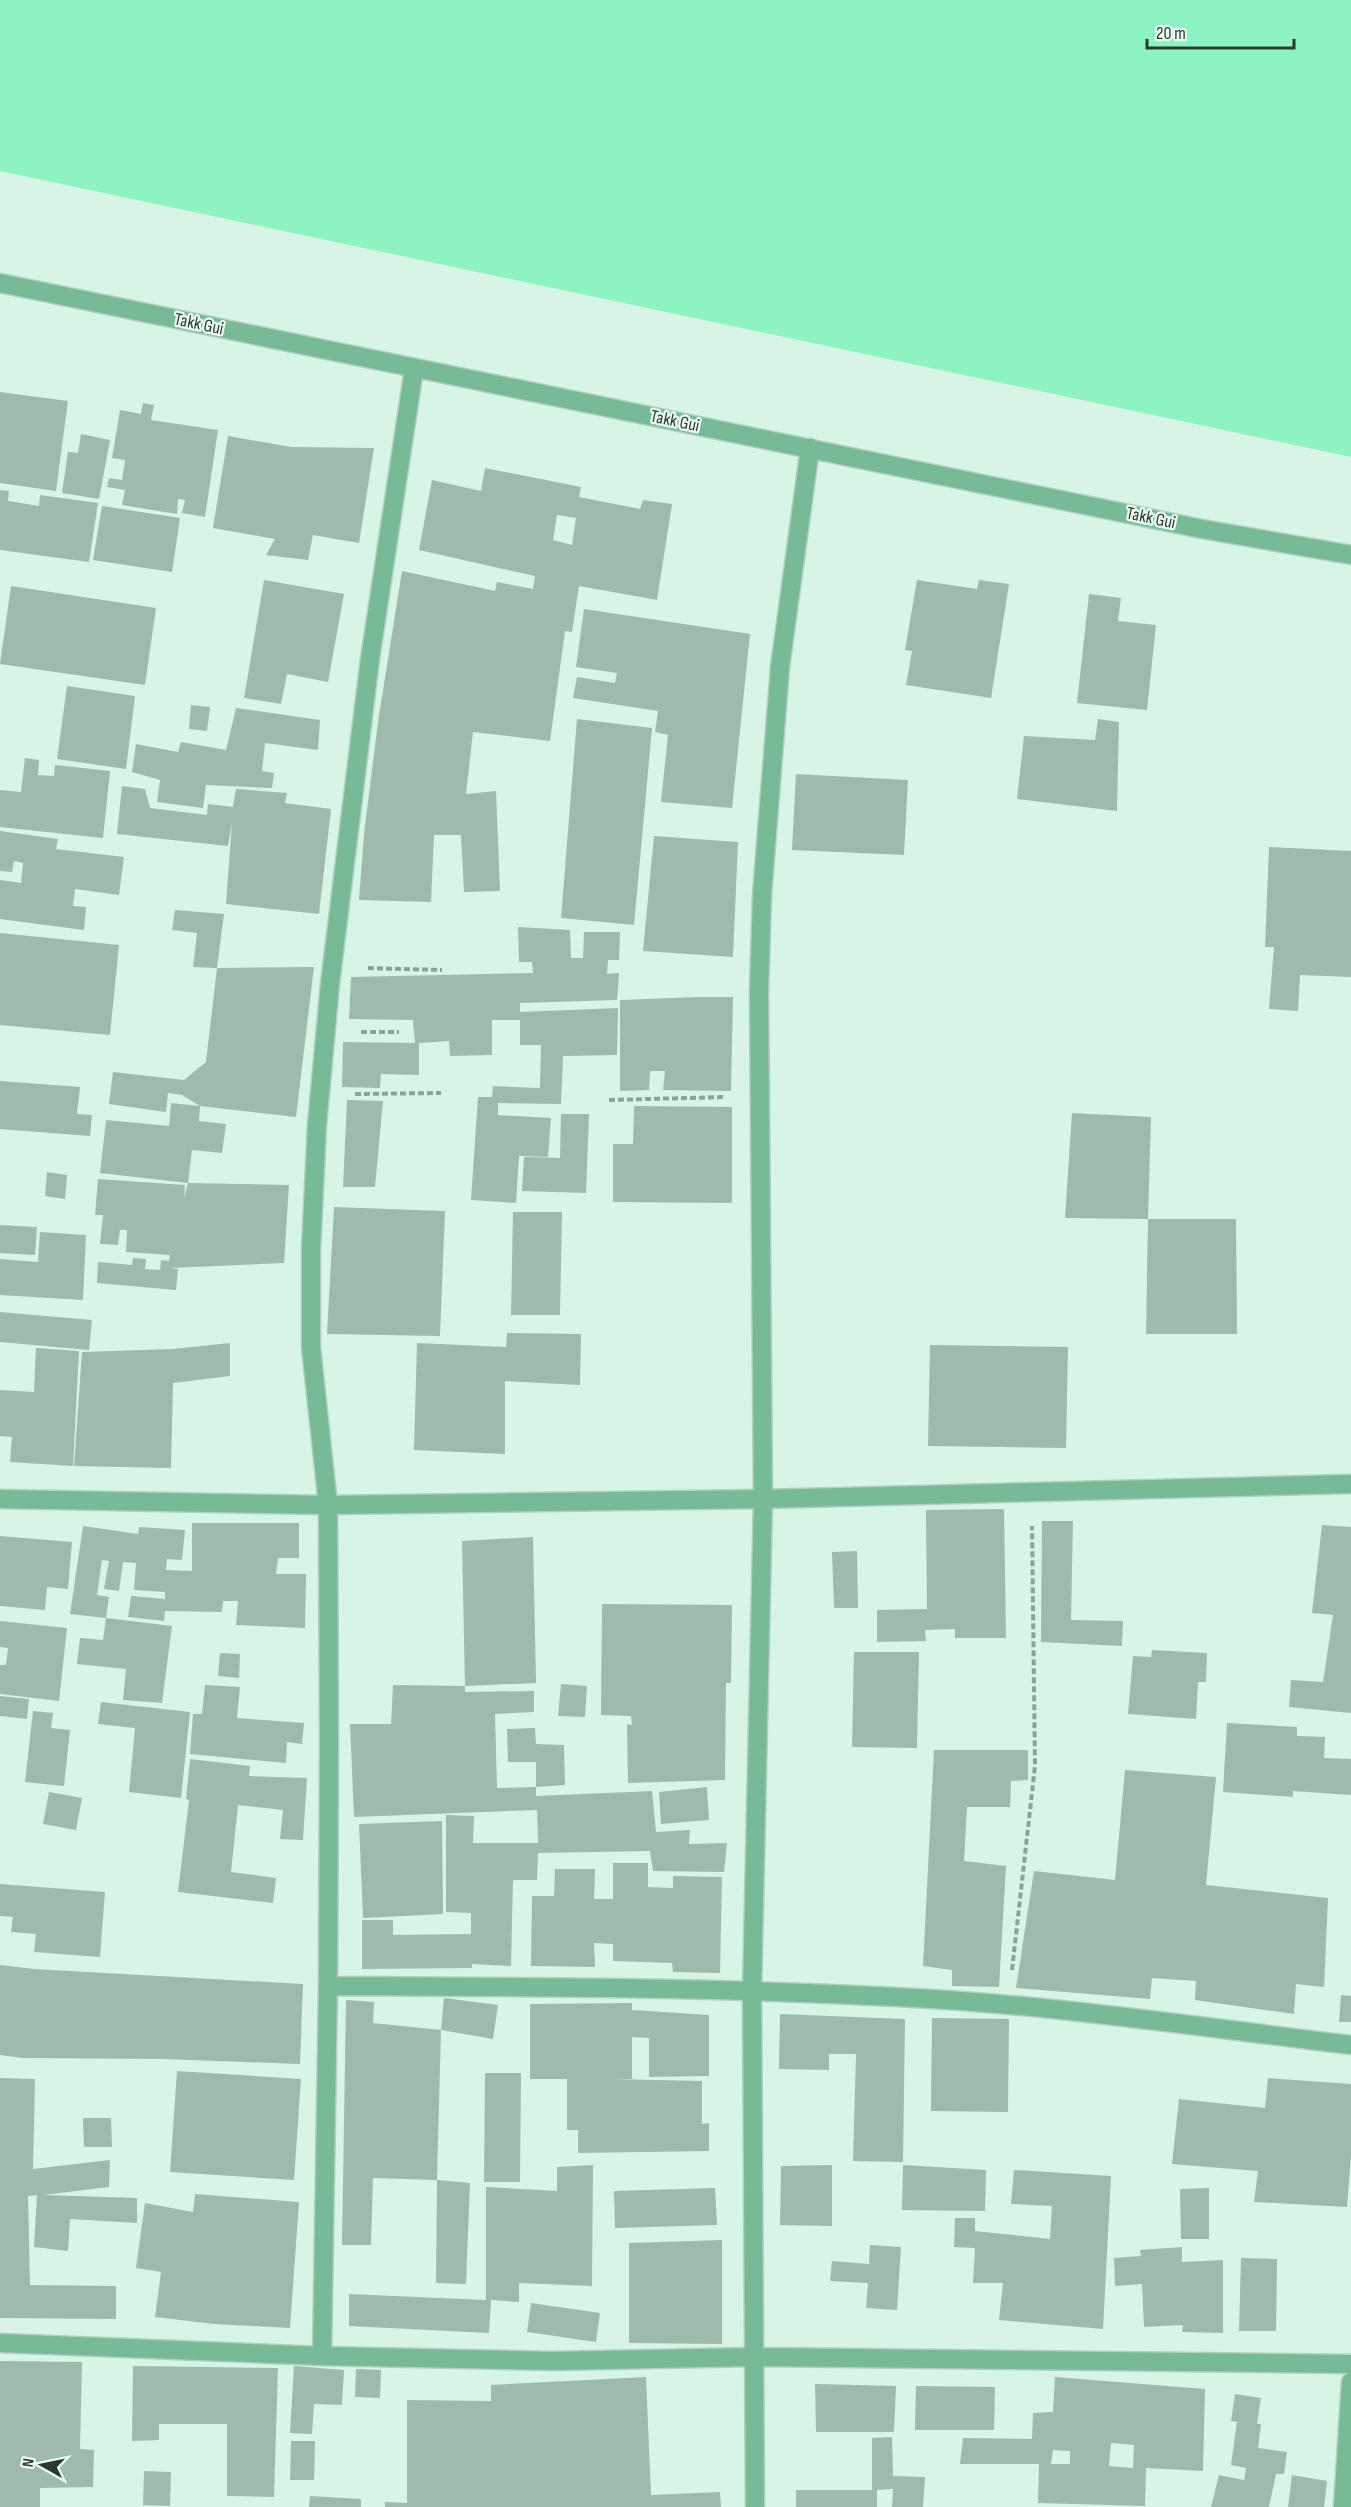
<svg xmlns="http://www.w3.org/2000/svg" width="1351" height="2507" font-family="'Sofia Sans Condensed',sans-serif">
	<rect width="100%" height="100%" fill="#d6f5e4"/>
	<!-- green -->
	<path fill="#8ef3c2" d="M 0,0 L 1351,0 L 1351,457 L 0,171 Z"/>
	<!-- building -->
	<path fill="#9dbbab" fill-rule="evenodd" d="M 0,392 L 68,401 L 56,491 L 0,483 Z
		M 143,403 L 154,405 L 151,420 L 218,430 L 205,517 L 182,513 L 185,500 L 178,499 L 177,514 L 122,505 L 125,490 L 107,487 L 109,478 L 122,480 L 125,460 L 112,458 L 120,410 L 141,414 Z
		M 81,434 L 110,440 L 99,499 L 62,493 L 68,452 L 78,453 Z
		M 228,436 L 291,447 L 374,448 L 359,543 L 313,535 L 308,560 L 266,555 L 275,539 L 213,528 Z
		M 485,468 L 581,487 L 579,497 L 640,509 L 643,500 L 672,504 L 657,600 L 579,586 L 572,632 L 565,631 L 550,741 L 473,732 L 466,794 L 496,791 L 500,891 L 464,892 L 461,835 L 434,835 L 431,902 L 359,900 L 364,834 L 378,722 L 402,571 L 495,591 L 497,582 L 533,589 L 535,576 L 419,550 L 432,480 L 481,491 ZM 557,515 L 576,518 L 572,545 L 553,540 Z
		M 0,490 L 9,491 L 8,501 L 39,506 L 40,495 L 98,503 L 89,562 L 0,550 Z
		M 102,506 L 180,518 L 172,572 L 93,560 Z
		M 264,580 L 344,594 L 328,682 L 287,674 L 281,704 L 244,698 Z
		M 917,580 L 977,589 L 979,580 L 1009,584 L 991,698 L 906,685 L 912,651 L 905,650 Z
		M 11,586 L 156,608 L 145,685 L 0,664 Z
		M 1089,594 L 1121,598 L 1118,621 L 1156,625 L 1147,710 L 1077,703 Z
		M 584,609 L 750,634 L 732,808 L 661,802 L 668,735 L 655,732 L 658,711 L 573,698 L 577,677 L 615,683 L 617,673 L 576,667 Z
		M 67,686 L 135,696 L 126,769 L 57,759 Z
		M 191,705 L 210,707 L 207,731 L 189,729 Z
		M 236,708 L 320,720 L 318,750 L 265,743 L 262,771 L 274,773 L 272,788 L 206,785 L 203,808 L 157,802 L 160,780 L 132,772 L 136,744 L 178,752 L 181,742 L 226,750 Z
		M 577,719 L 652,728 L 634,925 L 561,918 Z
		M 1098,719 L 1119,722 L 1117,811 L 1017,799 L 1024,736 L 1095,740 Z
		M 25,758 L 39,760 L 38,775 L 54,776 L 55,765 L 110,771 L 103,838 L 0,827 L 0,790 L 21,792 Z
		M 796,774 L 908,780 L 904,855 L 792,850 Z
		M 122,786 L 145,789 L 150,808 L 207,815 L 208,804 L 233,807 L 236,789 L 287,793 L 285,803 L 331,809 L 319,914 L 226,904 L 232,822 L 228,846 L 117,834 Z
		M 0,831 L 58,839 L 56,849 L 124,857 L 119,895 L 75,889 L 73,906 L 86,907 L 84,930 L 0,919 L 0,880 L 21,883 L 23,863 L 14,861 L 12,872 L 0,871 Z
		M 654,836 L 738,842 L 733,957 L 643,951 Z
		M 1269,847 L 1351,851 L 1351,977 L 1300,975 L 1298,1011 L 1269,1009 L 1274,947 L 1265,947 Z
		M 175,910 L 224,914 L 217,968 L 193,967 L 197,933 L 172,930 Z
		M 518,927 L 570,930 L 571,958 L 583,958 L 584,932 L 620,932 L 619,960 L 608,960 L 607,974 L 619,973 L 617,1000 L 520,1003 L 520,1012 L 618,1008 L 617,1055 L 563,1056 L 561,1104 L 498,1103 L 498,1115 L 551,1118 L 548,1157 L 519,1156 L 516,1203 L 471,1200 L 478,1097 L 492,1097 L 493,1086 L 540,1088 L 541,1045 L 520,1045 L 520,1020 L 492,1020 L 492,1055 L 450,1056 L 449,1041 L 419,1043 L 419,1075 L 381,1074 L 380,1088 L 342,1087 L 343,1042 L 415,1043 L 413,1020 L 349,1019 L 351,977 L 533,973 L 532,962 L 519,962 Z
		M 0,933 L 119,945 L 110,1035 L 0,1025 Z
		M 314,967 L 296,1117 L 200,1106 L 182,1095 L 168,1093 L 166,1112 L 109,1104 L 113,1072 L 184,1080 L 206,1062 L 217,968 Z
		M 699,997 L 733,997 L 731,1091 L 663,1090 L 665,1071 L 650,1071 L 649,1090 L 620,1091 L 620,1000 Z
		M 0,1081 L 80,1087 L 77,1114 L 92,1115 L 90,1136 L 0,1129 Z
		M 347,1100 L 383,1101 L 375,1187 L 343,1187 Z
		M 171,1103 L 200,1106 L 199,1121 L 226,1124 L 222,1153 L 192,1150 L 188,1183 L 289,1185 L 284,1263 L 170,1268 L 178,1269 L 176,1290 L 97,1283 L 98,1262 L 132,1265 L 133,1258 L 146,1259 L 145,1269 L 160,1270 L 161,1260 L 169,1261 L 170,1255 L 126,1252 L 127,1230 L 120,1230 L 118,1245 L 100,1244 L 103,1215 L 95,1215 L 98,1179 L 185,1185 L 184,1198 L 188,1183 L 100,1173 L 106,1120 L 169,1126 Z
		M 634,1106 L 732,1107 L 732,1203 L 613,1202 L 613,1144 L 633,1144 Z
		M 1072,1113 L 1151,1117 L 1148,1219 L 1065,1218 Z
		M 561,1114 L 589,1114 L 586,1193 L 522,1191 L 524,1157 L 560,1158 Z
		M 47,1172 L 67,1175 L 65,1199 L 45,1196 Z
		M 334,1207 L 445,1211 L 440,1336 L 327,1334 Z
		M 513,1212 L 562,1212 L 560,1315 L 511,1315 Z
		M 1148,1219 L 1236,1219 L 1237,1334 L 1146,1334 Z
		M 0,1225 L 37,1227 L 35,1255 L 0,1253 Z
		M 40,1232 L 86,1235 L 83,1300 L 0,1295 L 0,1259 L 38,1262 Z
		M 0,1312 L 92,1320 L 89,1350 L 0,1342 Z
		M 507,1333 L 581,1334 L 580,1385 L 505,1381 L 505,1454 L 414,1450 L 417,1343 L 506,1347 Z
		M 230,1343 L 230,1376 L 173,1383 L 171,1468 L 74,1466 L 82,1352 L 173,1349 Z
		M 930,1345 L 1068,1347 L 1066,1448 L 928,1446 Z
		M 36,1348 L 79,1351 L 73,1466 L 10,1462 L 12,1437 L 0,1436 L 0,1390 L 34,1392 Z
		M 1004,1509 L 1006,1638 L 955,1638 L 955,1629 L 925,1630 L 926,1641 L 877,1642 L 877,1610 L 927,1609 L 926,1510 Z
		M 1042,1521 L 1073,1521 L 1071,1620 L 1123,1621 L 1122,1646 L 1041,1642 Z
		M 192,1523 L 299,1523 L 299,1558 L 278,1558 L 276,1574 L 306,1574 L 305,1628 L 236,1625 L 238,1601 L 223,1601 L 222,1612 L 165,1611 L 164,1621 L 128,1617 L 131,1596 L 165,1599 L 165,1592 L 134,1590 L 136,1563 L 123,1562 L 119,1591 L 104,1589 L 109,1561 L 102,1560 L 97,1595 L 109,1597 L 106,1618 L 172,1626 L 162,1703 L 123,1700 L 126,1669 L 77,1664 L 80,1638 L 103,1640 L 106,1618 L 70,1614 L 83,1526 L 138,1534 L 139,1527 L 185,1530 L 182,1560 L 167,1559 L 166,1570 L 192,1571 Z
		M 1322,1525 L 1351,1527 L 1351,1713 L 1289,1707 L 1291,1680 L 1323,1682 L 1333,1615 L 1312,1613 Z
		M 0,1536 L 72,1542 L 68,1589 L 47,1587 L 45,1610 L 0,1606 Z
		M 533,1537 L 536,1683 L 465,1686 L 462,1541 Z
		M 857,1551 L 858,1608 L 834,1608 L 832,1552 Z
		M 602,1604 L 732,1605 L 731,1683 L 726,1683 L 725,1780 L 628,1783 L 627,1724 L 632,1725 L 631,1716 L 601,1715 Z
		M 0,1621 L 67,1628 L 59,1701 L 0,1694 L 0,1665 L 6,1665 L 8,1648 L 0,1647 Z
		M 1152,1650 L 1207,1653 L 1206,1682 L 1198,1682 L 1196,1719 L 1128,1714 L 1133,1656 L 1151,1657 Z
		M 854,1652 L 919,1652 L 917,1748 L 852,1747 Z
		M 220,1653 L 240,1654 L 239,1678 L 218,1676 Z
		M 561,1684 L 587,1686 L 585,1717 L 558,1716 Z
		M 205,1685 L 240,1687 L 237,1718 L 304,1723 L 302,1744 L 287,1742 L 286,1763 L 190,1754 L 193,1714 L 202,1714 Z
		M 393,1685 L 465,1686 L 465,1692 L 534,1691 L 534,1712 L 495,1714 L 497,1788 L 536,1787 L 536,1796 L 652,1791 L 656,1832 L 690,1830 L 689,1844 L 727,1843 L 724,1872 L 653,1871 L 650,1851 L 538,1853 L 537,1880 L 513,1880 L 511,1966 L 472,1964 L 472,1968 L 362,1969 L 362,1920 L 393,1920 L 393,1935 L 471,1934 L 471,1913 L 446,1912 L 446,1815 L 474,1816 L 473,1843 L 538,1843 L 537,1810 L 354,1817 L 350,1724 L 391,1724 Z
		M 0,1696 L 29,1699 L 27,1719 L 0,1716 Z
		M 101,1702 L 190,1712 L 181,1798 L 129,1792 L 135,1728 L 98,1724 Z
		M 33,1711 L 53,1713 L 51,1728 L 70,1730 L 64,1786 L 25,1782 Z
		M 1227,1723 L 1297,1727 L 1297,1736 L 1325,1737 L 1324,1758 L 1351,1759 L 1351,1795 L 1293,1791 L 1293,1797 L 1223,1792 Z
		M 535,1728 L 536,1744 L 564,1745 L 565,1785 L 536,1787 L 536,1762 L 508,1762 L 507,1729 Z
		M 934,1750 L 1028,1750 L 1028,1780 L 1011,1781 L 1010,1807 L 967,1807 L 964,1861 L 1006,1866 L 999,1987 L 952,1986 L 952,1970 L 923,1966 Z
		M 190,1759 L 250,1766 L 249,1776 L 307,1778 L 303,1840 L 280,1839 L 283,1810 L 238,1805 L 231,1872 L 276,1878 L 273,1903 L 178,1892 L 189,1800 L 186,1799 Z
		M 1125,1770 L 1216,1777 L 1206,1885 L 1328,1898 L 1324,1987 L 1296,1984 L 1294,2014 L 1195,2000 L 1196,1981 L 1152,1978 L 1150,1999 L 1016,1988 L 1034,1871 L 1115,1880 Z
		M 707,1787 L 709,1820 L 661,1824 L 659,1792 Z
		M 49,1792 L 82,1798 L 76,1830 L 43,1824 Z
		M 442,1821 L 443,1914 L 363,1918 L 359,1824 Z
		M 613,1863 L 648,1863 L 648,1887 L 673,1888 L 673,1876 L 722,1877 L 720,1973 L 673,1972 L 672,1963 L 613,1961 L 613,1944 L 594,1943 L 595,1967 L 531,1966 L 532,1896 L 554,1896 L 555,1869 L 595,1869 L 594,1899 L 613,1899 Z
		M 0,1884 L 105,1892 L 100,1957 L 34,1952 L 36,1934 L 11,1932 L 13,1917 L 0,1916 Z
		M 0,1965 L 34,1969 L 303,1984 L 300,2064 L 164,2059 L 23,2058 L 0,2055 Z
		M 1341,1995 L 1351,1996 L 1351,2022 L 1339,2022 Z
		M 444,1998 L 498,2005 L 493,2039 L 441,2030 Z
		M 346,2000 L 374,2002 L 373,2023 L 441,2030 L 437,2180 L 373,2178 L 371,2245 L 342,2245 Z
		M 632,2003 L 632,2010 L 709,2015 L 709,2076 L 649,2077 L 649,2038 L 632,2037 L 632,2079 L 611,2079 L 702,2081 L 702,2124 L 709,2123 L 709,2151 L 578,2153 L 578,2130 L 567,2130 L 567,2079 L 530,2079 L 530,2004 Z
		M 780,2014 L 905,2019 L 903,2162 L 853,2161 L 856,2054 L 829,2054 L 829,2070 L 779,2069 Z
		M 932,2018 L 1009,2019 L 1008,2112 L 931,2111 Z
		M 177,2071 L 301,2079 L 294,2180 L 170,2172 Z
		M 485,2073 L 521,2073 L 520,2182 L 484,2182 Z
		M 0,2078 L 35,2079 L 33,2169 L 110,2160 L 109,2187 L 43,2195 L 137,2198 L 137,2223 L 70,2219 L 68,2251 L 34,2247 L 37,2195 L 28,2196 L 30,2285 L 116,2286 L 116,2319 L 0,2318 Z
		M 1268,2078 L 1351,2084 L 1351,2155 L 1347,2207 L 1254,2202 L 1258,2171 L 1172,2164 L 1179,2099 L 1265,2108 Z
		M 83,2118 L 111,2118 L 112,2147 L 84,2147 Z
		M 593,2165 L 592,2286 L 519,2283 L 519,2302 L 491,2300 L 489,2333 L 349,2326 L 349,2294 L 486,2300 L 486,2187 L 557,2191 L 557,2167 Z
		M 832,2165 L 832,2226 L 780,2225 L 781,2166 Z
		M 903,2165 L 986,2170 L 985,2211 L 902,2210 Z
		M 1014,2170 L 1111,2176 L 1103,2329 L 999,2320 L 1003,2283 L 973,2283 L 975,2248 L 954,2247 L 955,2218 L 975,2218 L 975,2231 L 1050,2239 L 1052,2206 L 1011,2204 Z
		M 437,2180 L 470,2183 L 466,2284 L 436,2283 Z
		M 715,2188 L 717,2225 L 615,2228 L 614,2191 Z
		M 1209,2188 L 1209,2239 L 1181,2239 L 1180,2189 Z
		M 195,2194 L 299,2202 L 290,2328 L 214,2324 L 155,2317 L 161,2272 L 136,2268 L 145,2203 L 193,2212 Z
		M 722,2240 L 722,2344 L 629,2343 L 629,2243 Z
		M 870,2245 L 901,2247 L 897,2310 L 866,2308 L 868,2283 L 830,2281 L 832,2261 L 869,2264 Z
		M 1182,2247 L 1182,2262 L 1223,2260 L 1223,2333 L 1182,2332 L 1183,2325 L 1144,2327 L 1142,2284 L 1115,2286 L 1114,2258 L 1141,2256 L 1140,2250 Z
		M 1241,2258 L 1277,2259 L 1276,2331 L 1239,2331 Z
		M 531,2303 L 600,2313 L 596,2342 L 527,2332 Z
		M 0,2361 L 82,2362 L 80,2449 L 94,2450 L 93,2487 L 40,2488 L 40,2507 L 0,2507 Z
		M 133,2366 L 278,2368 L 274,2497 L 227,2496 L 227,2424 L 159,2424 L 159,2440 L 132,2441 Z
		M 294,2366 L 344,2370 L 342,2405 L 314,2404 L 312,2434 L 290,2433 Z
		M 356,2369 L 381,2370 L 380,2398 L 355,2397 Z
		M 646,2377 L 651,2495 L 720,2492 L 721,2507 L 385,2507 L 385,2502 L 407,2503 L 407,2400 L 491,2401 L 491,2385 Z
		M 1055,2377 L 1205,2389 L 1203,2471 L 1146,2468 L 1145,2506 L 1038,2503 L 1039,2464 L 960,2464 L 963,2438 L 1032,2439 L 1033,2413 L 1053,2412 ZM 1111,2443 L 1134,2445 L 1133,2468 L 1109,2466 ZM 1053,2450 L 1070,2451 L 1070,2464 L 1051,2464 Z
		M 815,2384 L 896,2386 L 894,2432 L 816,2432 Z
		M 916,2386 L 995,2387 L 994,2430 L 915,2430 Z
		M 1235,2394 L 1261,2398 L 1257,2424 L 1261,2424 L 1258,2448 L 1287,2452 L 1284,2474 L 1276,2474 L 1269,2507 L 1211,2507 L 1219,2475 L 1244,2480 L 1246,2468 L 1231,2465 L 1237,2422 L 1231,2421 Z
		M 892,2437 L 893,2476 L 925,2477 L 923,2507 L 892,2507 L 893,2489 L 877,2490 L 877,2507 L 796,2507 L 796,2490 L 872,2490 L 872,2438 Z
		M 291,2441 L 315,2441 L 314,2480 L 290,2480 Z
		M 144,2471 L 171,2472 L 170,2506 L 143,2505 Z
		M 1292,2475 L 1327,2481 L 1324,2507 L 1288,2507 Z
		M 310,2496 L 361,2499 L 361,2507 L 309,2507 Z"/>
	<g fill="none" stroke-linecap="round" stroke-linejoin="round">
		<!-- minor casing -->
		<g stroke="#b4cfc0" stroke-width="21">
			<path id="minor" d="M 0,283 L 1202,529 L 1351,555
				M 0,1499 L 328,1505 L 763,1499 L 1351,1484
				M 328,1986 C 517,1987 706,1987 895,1997 C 1047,2004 1200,2027 1351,2045
				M 0,2343 L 322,2356 L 553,2361 L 753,2357 L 1351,2364
				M 322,2356 L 328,1986 L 329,1742 L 328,1505 L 311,1347 L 311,1249 L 317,1125 L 330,984 L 370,659 L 414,369
				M 755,2507 L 752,1992 L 763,1499 L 759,991 L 762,895 L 780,667 L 810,448
				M 1343,2507 L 1351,2382"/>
		</g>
		<!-- path -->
		<path stroke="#8ba295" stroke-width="4" stroke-dasharray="6 3" stroke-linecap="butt" d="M 368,968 L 442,970
			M 361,1032 L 399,1032
			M 355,1094 L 441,1093
			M 609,1100 L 726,1097
			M 1012,1970 L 1035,1766 L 1032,1526"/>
		<!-- minor -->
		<use href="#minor" stroke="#76ba98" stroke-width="18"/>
	</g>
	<g text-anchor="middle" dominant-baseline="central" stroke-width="4.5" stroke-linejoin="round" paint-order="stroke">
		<!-- street labels -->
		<g font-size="18" fill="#2b3831" stroke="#ecfff4">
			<text transform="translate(199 324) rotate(12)">Takk Gui</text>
			<text transform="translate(675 421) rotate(12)">Takk Gui</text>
			<text transform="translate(1151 518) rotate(12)">Takk Gui</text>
		</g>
	</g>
	<!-- north arrow -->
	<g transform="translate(42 2465) rotate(279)" stroke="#ecfff4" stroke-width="4.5" paint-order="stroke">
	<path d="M0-4.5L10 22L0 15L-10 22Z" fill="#2b3831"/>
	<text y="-9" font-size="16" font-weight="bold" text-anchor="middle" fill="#2b3831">N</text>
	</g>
	<!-- scale -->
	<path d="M1147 39v9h147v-9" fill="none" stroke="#2b3831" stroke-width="3"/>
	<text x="1156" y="39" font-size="18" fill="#2b3831" stroke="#ecfff4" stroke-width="4.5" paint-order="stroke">20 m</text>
</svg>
